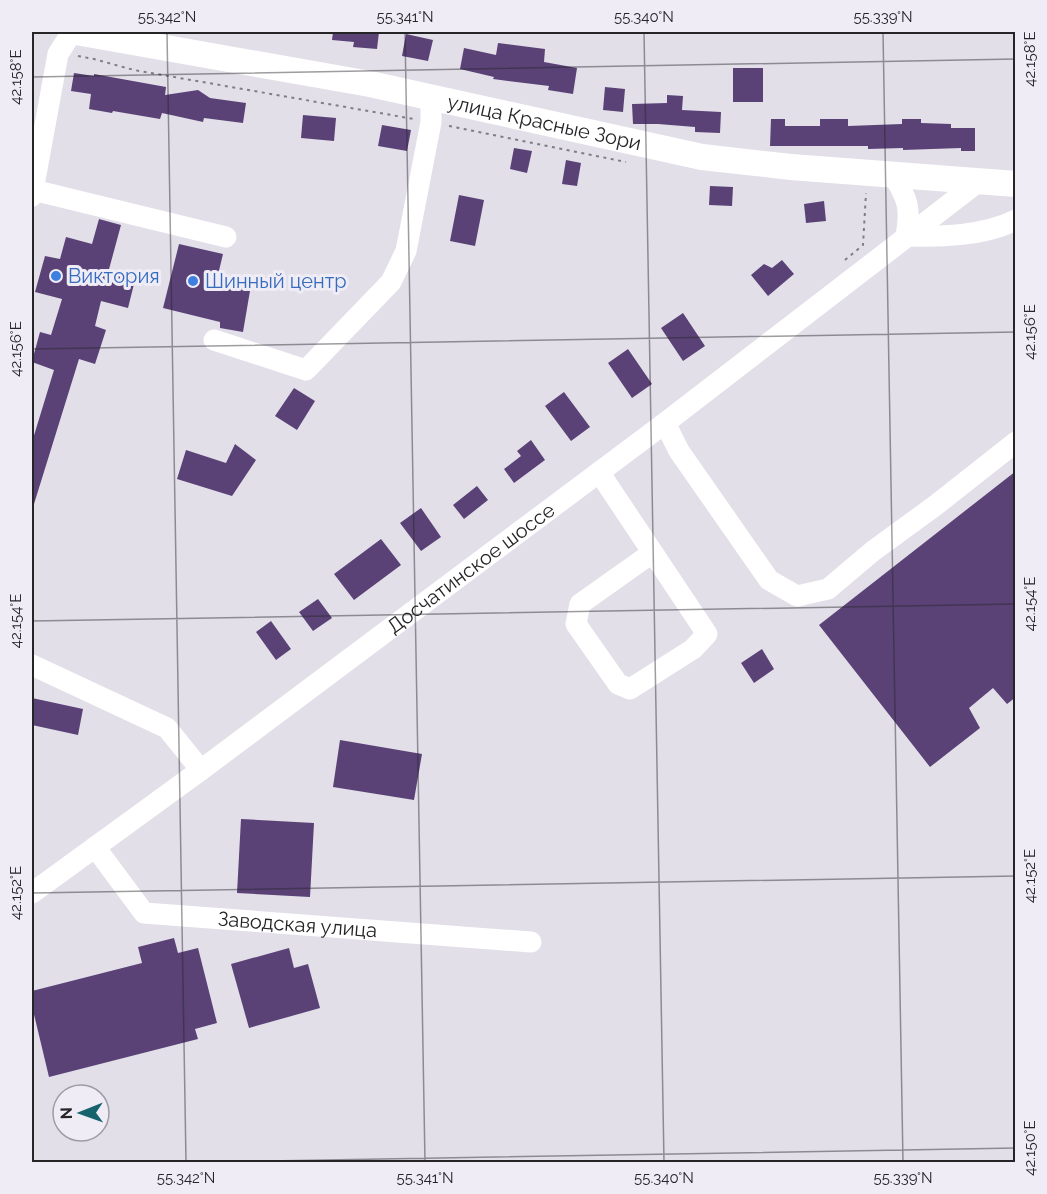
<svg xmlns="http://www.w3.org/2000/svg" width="1047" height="1194" font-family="Raleway,sans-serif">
	<rect width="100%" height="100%" fill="#e2dfe9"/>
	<!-- building -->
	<path fill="#5a4277" d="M 333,32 L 379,32 L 377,49 L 353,47 L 354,42 L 332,40 Z
		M 406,34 L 433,40 L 428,61 L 402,56 Z
		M 498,43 L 545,49 L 544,62 L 577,68 L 573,94 L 548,90 L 549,86 L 493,79 L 494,77 L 460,69 L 464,48 L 496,55 Z
		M 733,68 L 763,68 L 763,102 L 733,102 Z
		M 74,73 L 94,76 L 94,74 L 166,87 L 165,95 L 198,90 L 210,98 L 246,103 L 243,123 L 204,118 L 203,122 L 162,113 L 160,119 L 113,111 L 112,113 L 89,109 L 91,94 L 71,91 Z
		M 605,87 L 625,89 L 623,112 L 603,110 Z
		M 667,95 L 683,96 L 682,110 L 721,112 L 720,133 L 695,132 L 695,127 L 658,124 L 633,124 L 632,104 L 667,103 Z
		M 303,115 L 336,118 L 334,141 L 301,138 Z
		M 771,119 L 785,119 L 785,126 L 820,126 L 820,119 L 848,119 L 848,126 L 902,124 L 902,119 L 921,119 L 921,123 L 951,124 L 951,128 L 975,128 L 975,151 L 961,151 L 961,148 L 903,150 L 903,148 L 868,149 L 868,146 L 770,146 Z
		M 382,125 L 411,130 L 407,151 L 378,146 Z
		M 514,148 L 532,151 L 527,173 L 510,169 Z
		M 566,160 L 581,163 L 577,186 L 562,184 Z
		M 710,186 L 733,187 L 732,206 L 709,205 Z
		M 459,195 L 484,200 L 475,246 L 450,241 Z
		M 824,201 L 826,221 L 806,223 L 804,204 Z
		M 99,219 L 121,225 L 108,273 L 135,280 L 128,308 L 101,301 L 95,326 L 106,330 L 95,364 L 79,359 L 34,504 L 32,503 L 32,442 L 54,370 L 32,362 L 32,361 L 40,332 L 51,335 L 62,299 L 35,292 L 45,256 L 60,259 L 66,237 L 92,244 Z
		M 179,244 L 223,254 L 217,279 L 251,285 L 243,332 L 220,328 L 220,322 L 163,308 Z
		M 782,260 L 794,274 L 768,296 L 751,275 L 764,264 L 772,268 Z
		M 683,313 L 705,346 L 683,361 L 661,328 Z
		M 628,349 L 652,384 L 632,398 L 608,363 Z
		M 294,388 L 315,401 L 297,430 L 275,416 Z
		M 564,392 L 590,427 L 571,441 L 545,406 Z
		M 531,440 L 545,460 L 514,483 L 504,469 L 521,456 L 517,451 Z
		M 235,444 L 256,460 L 232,496 L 177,479 L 186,450 L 226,463 Z
		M 1016,471 L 1016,697 L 1007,704 L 993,688 L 969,708 L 980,728 L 930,767 L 819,625 Z
		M 477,486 L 488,500 L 464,519 L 453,505 Z
		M 421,508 L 441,537 L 421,551 L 400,523 Z
		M 381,539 L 401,565 L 354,600 L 334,574 Z
		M 318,599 L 332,618 L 313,631 L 299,612 Z
		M 271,621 L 291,649 L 276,660 L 256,632 Z
		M 762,649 L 774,669 L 754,683 L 741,663 Z
		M 32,698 L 83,709 L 78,735 L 32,725 Z
		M 340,740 L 422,754 L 414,800 L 333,787 Z
		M 241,819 L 314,823 L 310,897 L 237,893 Z
		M 174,938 L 178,953 L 198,948 L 217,1023 L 195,1029 L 198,1039 L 49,1077 L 32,1006 L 32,991 L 142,963 L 138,947 Z
		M 289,948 L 294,968 L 308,964 L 320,1008 L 249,1028 L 231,964 Z"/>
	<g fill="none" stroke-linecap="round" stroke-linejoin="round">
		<!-- path -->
		<path stroke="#7f7d84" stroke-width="2" stroke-dasharray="3 4.5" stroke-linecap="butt" d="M 78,56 L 94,59 L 134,70 L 414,119
			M 449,126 L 626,162
			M 845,260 L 863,245 L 866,193"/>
		<!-- minor -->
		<g stroke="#fff" stroke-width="21">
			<path d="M 893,175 C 908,199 911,208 906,236 C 942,237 983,236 1016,220"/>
			<path d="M 33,190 L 226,237"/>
			<path d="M 32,196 L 58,54 L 72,32"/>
			<path d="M 214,340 L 306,370 L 391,282 L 406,251 L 431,122 L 431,97"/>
			<path d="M 665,423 L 679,451 L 769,580 L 797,596 L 828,589 L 873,551 L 936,505 L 1016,442"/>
			<path d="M 599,472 L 707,634 L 693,649 L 630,689 L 618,684 L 576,624 L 580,604 L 652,553"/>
			<path d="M 32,665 L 167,728 L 201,770"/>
			<path id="s1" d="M 95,847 L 144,913 L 531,942"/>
			<path id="s2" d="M 32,893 L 201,770 L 665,423 L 978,182"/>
		</g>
		<!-- major -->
		<path stroke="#fff" stroke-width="26" id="s3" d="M 76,32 L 370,84 L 702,157 L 791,167 L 1016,184"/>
	</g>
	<!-- ticks -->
	<path fill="none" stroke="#252427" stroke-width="1.5" stroke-opacity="0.45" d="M 167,32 L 186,1162M 405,32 L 425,1162M 644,32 L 664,1162M 883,32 L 903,1162M 32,77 L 1016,59M 32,349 L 1016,332M 32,621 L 1016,604M 32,893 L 1016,876M 212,1162 L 1016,1148"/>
	<!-- markers -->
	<g fill="#3f7fe0" stroke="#efecf6" stroke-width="2">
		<circle cx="56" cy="276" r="6"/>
		<circle cx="193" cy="281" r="6"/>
	</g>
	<g text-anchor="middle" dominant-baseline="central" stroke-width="6" stroke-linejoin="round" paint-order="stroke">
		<!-- street labels -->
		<g font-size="20" fill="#252427" stroke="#efecf6">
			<text stroke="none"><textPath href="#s3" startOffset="477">улица Красные Зори</textPath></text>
			<text stroke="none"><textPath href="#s2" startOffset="546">Досчатинское шоссе</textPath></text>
			<text stroke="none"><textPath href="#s1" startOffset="236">Заводская улица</textPath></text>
		</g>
		<!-- shop labels -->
		<g font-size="20" fill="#366cbe" stroke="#efecf6" text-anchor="start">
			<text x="68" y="276">Виктория</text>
			<text x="205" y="281">Шинный центр</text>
		</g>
	</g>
	<!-- border -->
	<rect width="1047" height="1194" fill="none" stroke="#efecf6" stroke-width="66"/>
	<!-- north arrow -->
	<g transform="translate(81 1113) rotate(269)"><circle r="28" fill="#efecf6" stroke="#9e9ca3" stroke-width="1.5"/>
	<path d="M0-4.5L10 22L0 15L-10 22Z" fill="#16626d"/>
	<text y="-9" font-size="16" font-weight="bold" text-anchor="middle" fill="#252427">N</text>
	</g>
	<rect x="33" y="33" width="981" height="1128" fill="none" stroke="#252427" stroke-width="2"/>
	<g font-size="15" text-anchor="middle" fill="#252427">
		<text x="167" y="22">55.342°N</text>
		<text x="405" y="22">55.341°N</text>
		<text x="644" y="22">55.340°N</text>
		<text x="883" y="22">55.339°N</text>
		<text transform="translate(1030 59) rotate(-90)" y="5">42.158°E</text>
		<text transform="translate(16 77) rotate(-90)" y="5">42.158°E</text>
		<text transform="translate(1030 332) rotate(-90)" y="5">42.156°E</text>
		<text transform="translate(16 349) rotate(-90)" y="5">42.156°E</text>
		<text transform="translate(1030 604) rotate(-90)" y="5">42.154°E</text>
		<text transform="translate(16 621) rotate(-90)" y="5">42.154°E</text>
		<text transform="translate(1030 876) rotate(-90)" y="5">42.152°E</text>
		<text transform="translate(16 893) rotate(-90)" y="5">42.152°E</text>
		<text transform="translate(1030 1148) rotate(-90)" y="5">42.150°E</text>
		<text x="186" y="1183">55.342°N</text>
		<text x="425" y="1183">55.341°N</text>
		<text x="664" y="1183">55.340°N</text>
		<text x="903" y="1183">55.339°N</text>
	</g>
</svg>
